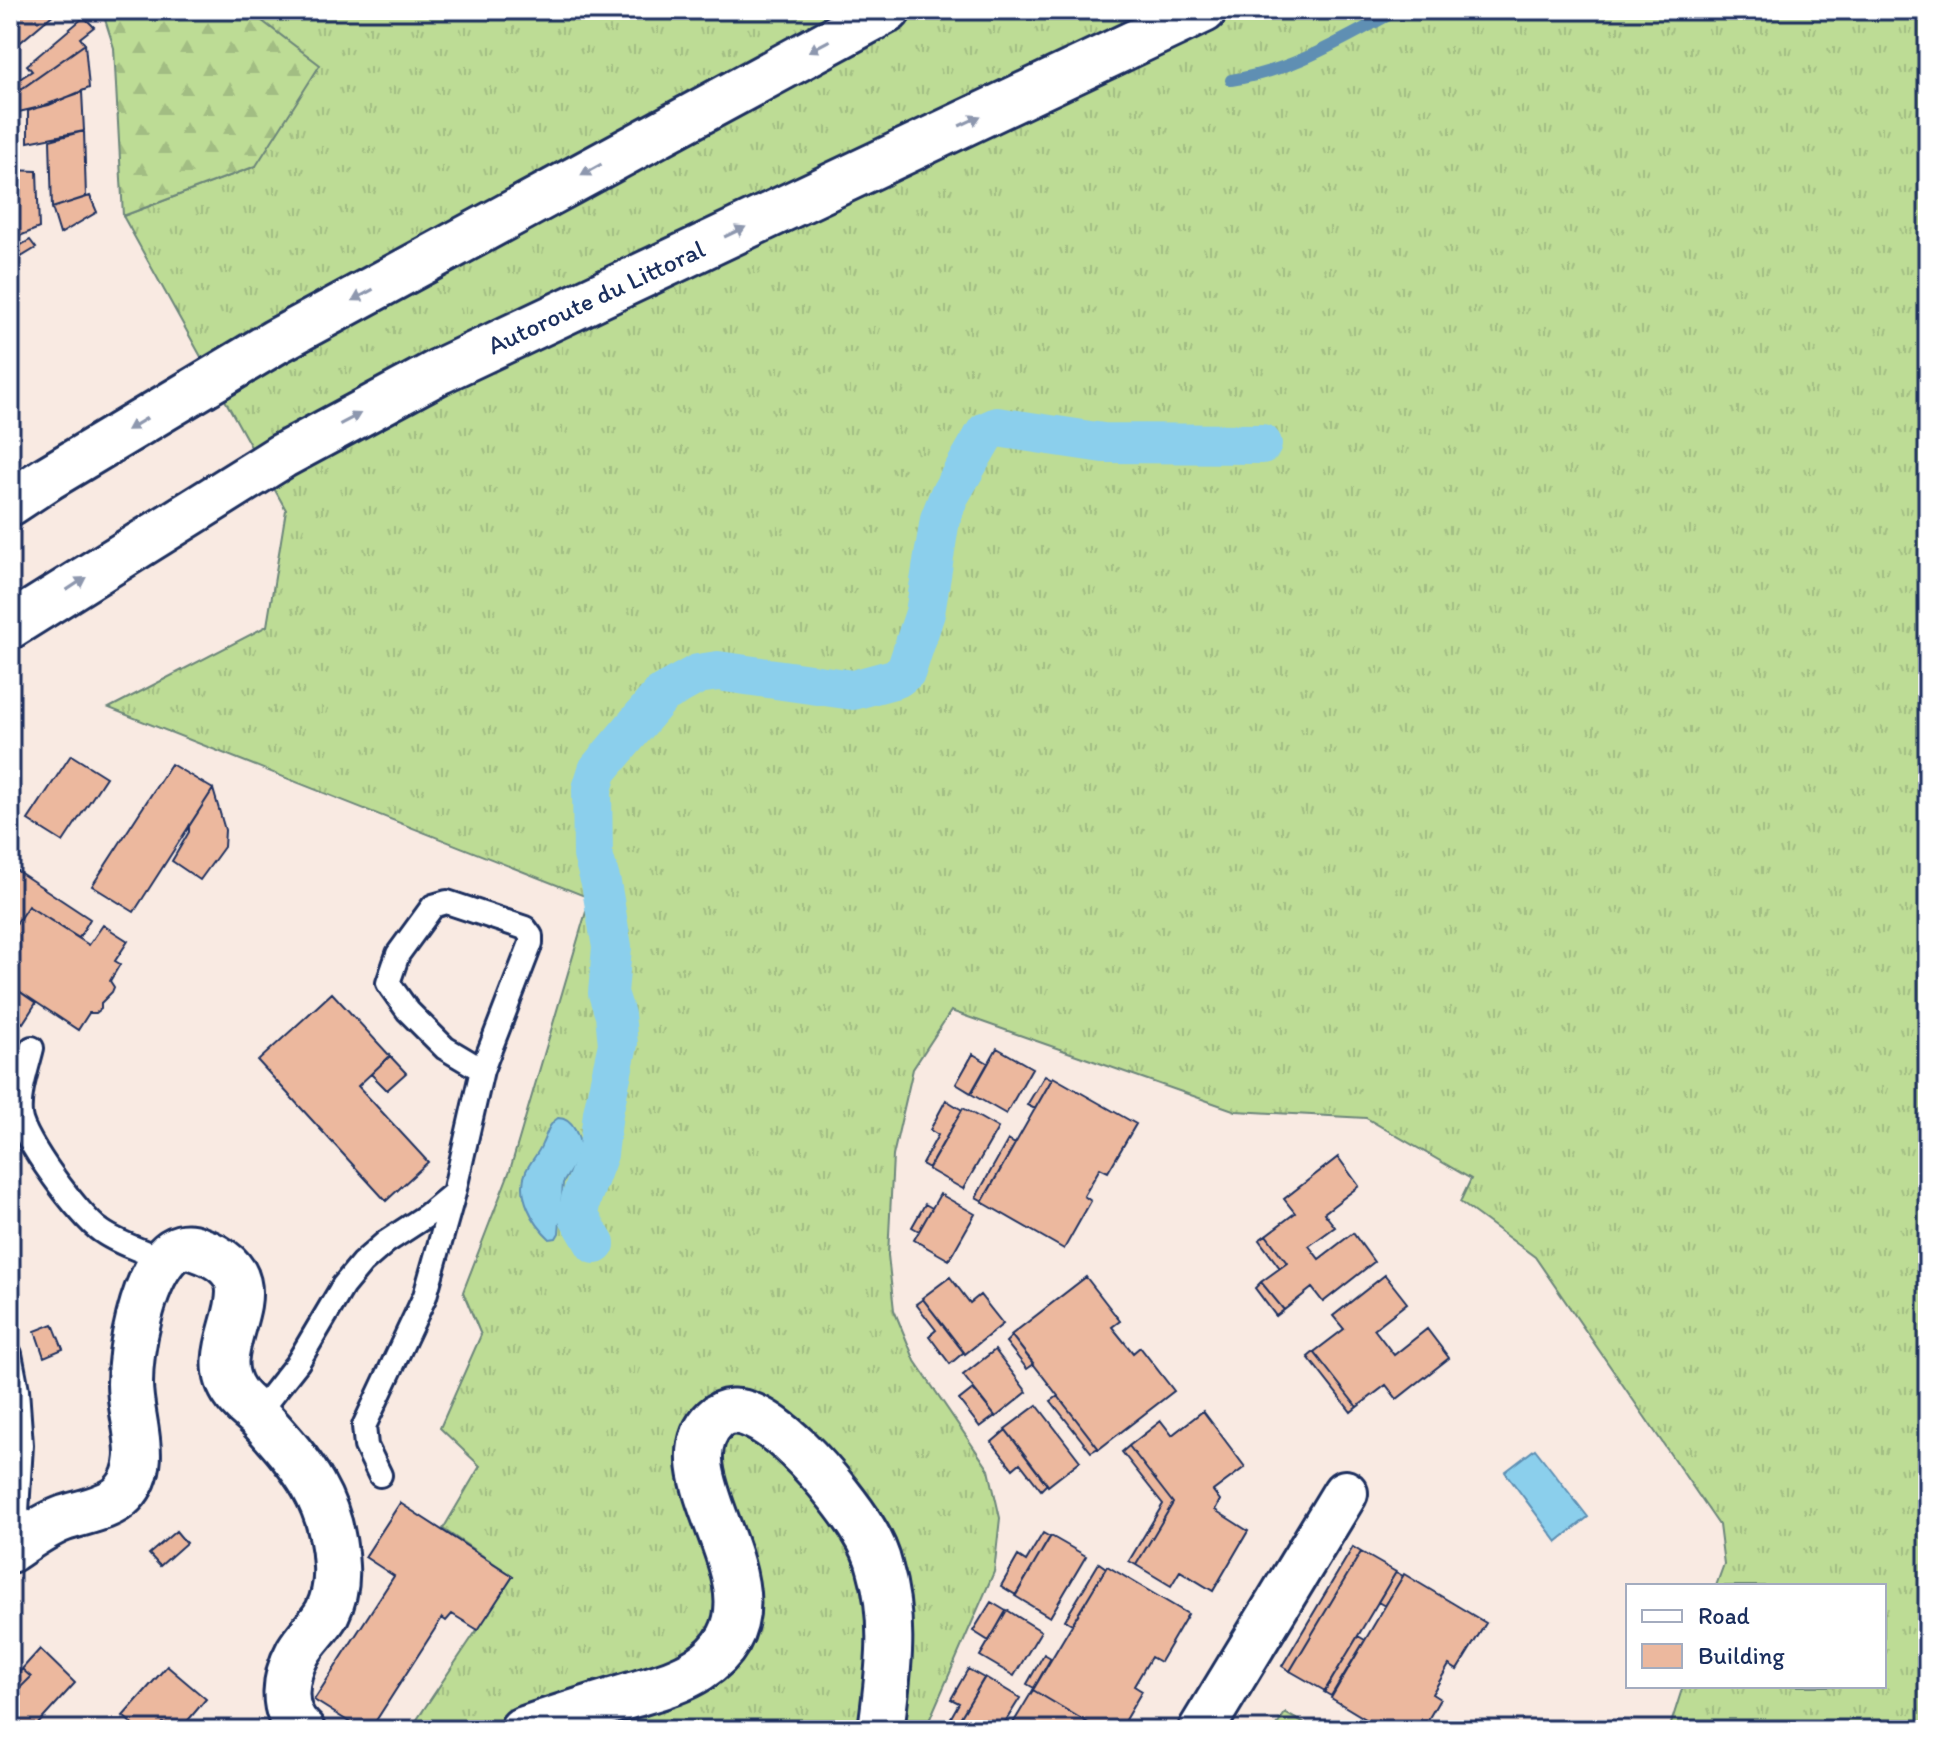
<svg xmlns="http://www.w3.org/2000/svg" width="1938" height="1740" font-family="Itim,sans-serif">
	<defs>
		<pattern id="grass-tufts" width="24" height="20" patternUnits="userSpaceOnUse" patternTransform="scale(2)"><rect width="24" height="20" fill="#bddc95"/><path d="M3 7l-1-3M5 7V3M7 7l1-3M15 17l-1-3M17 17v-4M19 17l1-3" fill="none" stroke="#a2bd83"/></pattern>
		<pattern id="forest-firs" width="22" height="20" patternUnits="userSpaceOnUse" patternTransform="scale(2)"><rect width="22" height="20" fill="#bddc95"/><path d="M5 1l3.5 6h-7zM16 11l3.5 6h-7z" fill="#a2bd83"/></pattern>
	</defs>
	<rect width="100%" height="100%" fill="#f9eae2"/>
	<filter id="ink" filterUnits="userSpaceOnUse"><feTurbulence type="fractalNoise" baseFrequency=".0125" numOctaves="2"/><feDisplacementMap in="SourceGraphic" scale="16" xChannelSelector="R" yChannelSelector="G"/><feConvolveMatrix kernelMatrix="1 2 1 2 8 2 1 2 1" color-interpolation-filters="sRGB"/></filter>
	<g filter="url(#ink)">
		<!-- grass -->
		<path fill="url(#grass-tufts)" stroke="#6c867a" stroke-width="2" d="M 264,10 L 1928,10 L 1928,1730 L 1669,1730 L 1683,1686 L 1884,1686 L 1884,1586 L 1716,1586 L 1724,1564 L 1719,1525 L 1535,1257 L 1460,1202 L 1471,1179 L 1366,1118 L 1236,1111 L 951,1011 L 913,1069 L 893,1156 L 888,1255 L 894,1310 L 915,1361 L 989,1470 L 1000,1518 L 994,1572 L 925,1730 L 410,1730 L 513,1576 L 443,1529 L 480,1466 L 440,1428 L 481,1335 L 463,1292 L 510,1170 L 590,898 L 109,708 L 267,626 L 286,510 L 123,216 L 256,166 L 261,20 Z
			M 1285,1713 L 1316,1730 L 1274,1730 Z"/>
		<!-- forest -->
		<path fill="url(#forest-firs)" stroke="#6c867a" stroke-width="2" d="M 102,10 L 264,10 L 261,20 L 320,65 L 256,166 L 123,216 L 114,48 Z"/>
		<!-- water -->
		<path fill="#8bcfec" stroke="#5e8fb3" stroke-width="2" d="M 558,1118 C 574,1118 581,1140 581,1154 L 563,1183 L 559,1233 L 556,1238 L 550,1239 C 533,1223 516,1195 526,1171 C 530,1162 538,1154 542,1144 C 547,1134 548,1124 558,1118 Z
			M 1535,1449 L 1588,1517 L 1557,1542 L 1505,1472 Z"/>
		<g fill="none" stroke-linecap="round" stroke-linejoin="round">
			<!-- stream -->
			<path stroke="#5e8fb3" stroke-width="12" d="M 1231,80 C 1293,71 1343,39 1398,10"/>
			<!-- canal -->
			<path stroke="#8bcfec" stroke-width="40" d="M 595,1244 L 578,1215 L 581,1199 L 598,1154 L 603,1113 L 618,1044 L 615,1015 L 608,993 L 612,947 L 601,883 L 593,855 L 592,789 L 598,770 L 662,694 L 698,674 L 718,671 L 853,690 L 897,678 L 906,671 L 925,613 L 940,519 L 949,496 L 986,432 L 997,427 L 1103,443 L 1262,444"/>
		</g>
		<!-- building -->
		<path fill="#ecb89e" stroke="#1b2f5e" stroke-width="2" d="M 12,10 L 55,10 L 56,12 L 10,51 L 10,12 Z
			M 84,17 L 94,27 L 80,38 L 85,44 L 10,97 L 10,85 L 32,71 L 27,65 Z
			M 85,44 L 89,88 L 49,105 L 10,114 L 10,97 Z
			M 82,92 L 84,131 L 28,142 L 28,111 Z
			M 84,131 L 86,197 L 52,208 L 50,140 Z
			M 10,170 L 37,171 L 39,228 L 10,240 Z
			M 90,196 L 97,212 L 60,234 L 52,208 Z
			M 30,240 L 36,248 L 21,257 L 16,248 Z
			M 71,755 L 106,777 L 63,842 L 28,820 Z
			M 171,764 L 213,789 L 134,912 L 92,886 Z
			M 213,789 L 225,830 L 224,847 L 200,880 L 172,861 L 189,832 L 189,826 Z
			M 16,870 L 90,919 L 79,938 L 28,906 L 10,933 L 10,878 Z
			M 28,906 L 89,945 L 103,925 L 128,941 L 115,961 L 120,964 L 110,981 L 114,987 L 112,992 L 101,1003 L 101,1009 L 96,1013 L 89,1013 L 78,1030 L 10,985 L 10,933 Z
			M 10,985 L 36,1003 L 23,1023 L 10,1014 Z
			M 332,993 L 390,1056 L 358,1086 L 428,1162 L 386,1201 L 258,1061 Z
			M 997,1048 L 1032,1068 L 1006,1114 L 971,1094 Z
			M 973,1054 L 988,1063 L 971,1093 L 956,1084 Z
			M 390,1056 L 406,1073 L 387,1090 L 371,1074 Z
			M 1045,1075 L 1052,1079 L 1035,1109 L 1027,1105 Z
			M 1053,1077 L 1136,1124 L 1108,1172 L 1100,1168 L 1084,1196 L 1091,1201 L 1064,1249 L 982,1202 Z
			M 946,1100 L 962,1110 L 929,1168 L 922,1164 L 938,1135 L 930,1130 Z
			M 963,1108 L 998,1128 L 963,1189 L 928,1169 Z
			M 1008,1140 L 1015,1144 L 983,1201 L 976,1197 Z
			M 1338,1157 L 1359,1186 L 1324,1213 L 1335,1227 L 1309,1246 L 1319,1259 L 1353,1233 L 1374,1262 L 1323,1302 L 1312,1288 L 1284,1310 L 1261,1282 L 1287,1263 L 1266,1235 L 1295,1213 L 1284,1199 Z
			M 940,1194 L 975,1214 L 949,1260 L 914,1240 Z
			M 925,1204 L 932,1208 L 919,1231 L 912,1227 Z
			M 1266,1235 L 1287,1263 L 1280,1268 L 1259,1240 Z
			M 1385,1275 L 1407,1303 L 1374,1329 L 1394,1355 L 1427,1329 L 1449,1358 L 1397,1399 L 1386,1385 L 1357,1407 L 1314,1352 L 1344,1329 L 1333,1316 Z
			M 950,1277 L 970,1303 L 980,1295 L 1003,1324 L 965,1354 L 922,1298 Z
			M 1086,1277 L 1120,1321 L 1112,1327 L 1133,1353 L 1140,1347 L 1174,1391 L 1099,1449 L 1011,1335 Z
			M 1261,1282 L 1284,1310 L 1276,1316 L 1255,1288 Z
			M 923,1299 L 964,1352 L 950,1364 L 929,1336 L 936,1330 L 916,1304 Z
			M 53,1324 L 63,1349 L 44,1357 L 35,1331 Z
			M 1012,1336 L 1034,1364 L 1027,1369 L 1006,1342 Z
			M 995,1350 L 1027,1392 L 996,1417 L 963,1375 Z
			M 1314,1352 L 1357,1407 L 1351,1412 L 1308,1357 Z
			M 973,1389 L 995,1416 L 980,1427 L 959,1400 Z
			M 1058,1396 L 1098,1448 L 1091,1452 L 1051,1401 Z
			M 1037,1405 L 1080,1461 L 1048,1486 L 1005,1429 Z
			M 1203,1411 L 1245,1467 L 1213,1491 L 1220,1500 L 1215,1510 L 1248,1531 L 1213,1591 L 1180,1571 L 1171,1586 L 1136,1565 L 1173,1503 L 1129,1446 L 1161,1421 L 1172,1435 Z
			M 1006,1430 L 1047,1484 L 1041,1490 L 1020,1463 L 1013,1469 L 992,1442 Z
			M 1129,1446 L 1173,1503 L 1136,1565 L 1129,1561 L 1163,1504 L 1122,1452 Z
			M 400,1503 L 513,1576 L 478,1630 L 452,1614 L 446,1621 L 442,1618 L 370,1730 L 362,1730 L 314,1700 L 394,1576 L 365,1557 Z
			M 176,1531 L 186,1543 L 160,1566 L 149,1554 Z
			M 1043,1533 L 1050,1537 L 1016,1595 L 1001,1586 L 1018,1556 L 1026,1561 Z
			M 1051,1536 L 1086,1556 L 1050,1617 L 1015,1596 Z
			M 1353,1547 L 1361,1552 L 1290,1671 L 1282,1666 Z
			M 1361,1552 L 1396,1572 L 1325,1691 L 1290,1671 Z
			M 1099,1563 L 1106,1568 L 1072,1624 L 1065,1620 Z
			M 1107,1566 L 1188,1614 L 1160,1662 L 1151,1657 L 1134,1686 L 1142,1691 L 1119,1730 L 1100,1730 L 1033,1690 Z
			M 1396,1572 L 1403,1576 L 1385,1606 L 1378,1602 Z
			M 1404,1574 L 1486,1623 L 1457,1670 L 1449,1665 L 1432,1694 L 1440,1699 L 1422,1730 L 1384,1730 L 1331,1698 Z
			M 991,1602 L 1006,1611 L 989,1641 L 973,1631 Z
			M 1007,1610 L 1041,1631 L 1014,1676 L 980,1656 Z
			M 1358,1636 L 1365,1640 L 1331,1696 L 1324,1692 Z
			M 40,1649 L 75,1683 L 36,1726 L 40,1730 L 10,1730 L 10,1681 L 19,1689 L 31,1677 L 22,1669 Z
			M 1044,1654 L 1051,1658 L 1034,1688 L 1027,1684 Z
			M 167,1666 L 206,1699 L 180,1730 L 171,1730 L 163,1723 L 157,1730 L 139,1730 L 123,1716 Z
			M 22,1669 L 31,1677 L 19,1689 L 10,1681 Z
			M 968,1669 L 984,1678 L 953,1730 L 944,1730 L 959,1703 L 951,1699 Z
			M 985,1677 L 1020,1698 L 1000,1730 L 953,1730 Z
			M 1033,1690 L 1100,1730 L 1009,1730 Z"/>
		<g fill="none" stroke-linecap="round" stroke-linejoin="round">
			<!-- service casing -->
			<g stroke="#1b2f5e" stroke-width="28">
				<path id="service" d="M 32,1048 C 27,1069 18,1093 20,1115 C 22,1139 80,1217 101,1231 C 119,1244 144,1251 164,1260
					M 10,1354 L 17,1390 L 21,1445 L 17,1511 L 26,1540
					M 257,1414 L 298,1362 L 343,1286 L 362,1263 L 386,1242 L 426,1216 L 454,1193 L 482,1070 L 531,943 L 531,936 L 525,928 L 447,902 L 433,906 L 398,954 L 388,983 L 408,1011 L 445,1048 L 482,1070
					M 380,1475 L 366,1446 L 364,1426 L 425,1296 L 454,1193"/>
			</g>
			<!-- minor casing -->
			<g stroke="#1b2f5e" stroke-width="50">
				<path id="minor" d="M 10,1550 C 26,1539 44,1526 62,1519 C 81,1512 109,1509 123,1494 C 152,1463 130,1421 130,1384 C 130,1348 142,1285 166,1257 C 175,1247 186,1244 198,1249 C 287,1280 198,1343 235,1393 C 241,1403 253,1410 261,1419 C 303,1465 333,1501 336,1566 C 337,1581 334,1599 327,1613 C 319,1627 306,1638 298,1652 C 285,1676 279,1710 302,1730
					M 522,1730 C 558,1717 595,1706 632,1695 C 655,1688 679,1682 699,1669 C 804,1601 654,1478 715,1419 C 755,1381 845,1499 863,1529 C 870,1540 877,1555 880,1568 C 896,1622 888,1676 881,1730
					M 1201,1730 L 1345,1493"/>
			</g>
			<!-- motorway casing -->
			<g stroke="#1b2f5e" stroke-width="50">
				<path id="motorway" d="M 10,503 L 48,478 L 275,342 L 888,10
					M 10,626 L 282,456 L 440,371 L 1204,10"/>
			</g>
			<!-- service -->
			<use href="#service" stroke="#fff" stroke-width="22"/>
			<!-- minor -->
			<use href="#minor" stroke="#fff" stroke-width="44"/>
			<!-- motorway -->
			<use href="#motorway" stroke="#fff" stroke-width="44"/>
		</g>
		<!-- one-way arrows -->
		<defs><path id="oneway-solid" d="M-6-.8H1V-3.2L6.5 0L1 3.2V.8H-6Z" transform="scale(2)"/></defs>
		<g fill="#8d97ae">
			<use href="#oneway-solid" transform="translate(819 46) rotate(152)"/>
			<use href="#oneway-solid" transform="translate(970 121) rotate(-25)"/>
			<use href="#oneway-solid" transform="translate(591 170) rotate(151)"/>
			<use href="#oneway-solid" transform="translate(735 232) rotate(-25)"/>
			<use href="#oneway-solid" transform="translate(363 295) rotate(151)"/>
			<use href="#oneway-solid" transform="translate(350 419) rotate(-28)"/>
			<use href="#oneway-solid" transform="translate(137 424) rotate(149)"/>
			<use href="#oneway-solid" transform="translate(76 584) rotate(-33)"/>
		</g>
	</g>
	<g text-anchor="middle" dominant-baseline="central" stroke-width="7" stroke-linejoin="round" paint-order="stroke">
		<!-- street labels -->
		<g font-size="26" fill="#1b2f5e" stroke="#fff">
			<text transform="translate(596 297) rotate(-25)">Autoroute du Littoral</text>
		</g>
	</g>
	<!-- margin -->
	<rect width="1938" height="1740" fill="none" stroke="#fff" stroke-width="40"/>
	<rect x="20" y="20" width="1898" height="1700" fill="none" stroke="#1b2f5e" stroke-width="3" filter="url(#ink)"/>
	<!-- legend -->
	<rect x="1626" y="1584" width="260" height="104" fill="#ffffff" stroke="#a4acbf" stroke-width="2"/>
	<rect x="1642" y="1610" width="40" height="12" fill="#ffffff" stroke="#a4acbf" stroke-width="2"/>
	<text x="1698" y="1624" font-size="24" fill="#1b2f5e">Road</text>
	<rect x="1642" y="1644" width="40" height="24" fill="#ecb89e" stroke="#a4acbf" stroke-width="2"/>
	<text x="1698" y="1664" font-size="24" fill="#1b2f5e">Building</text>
</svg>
